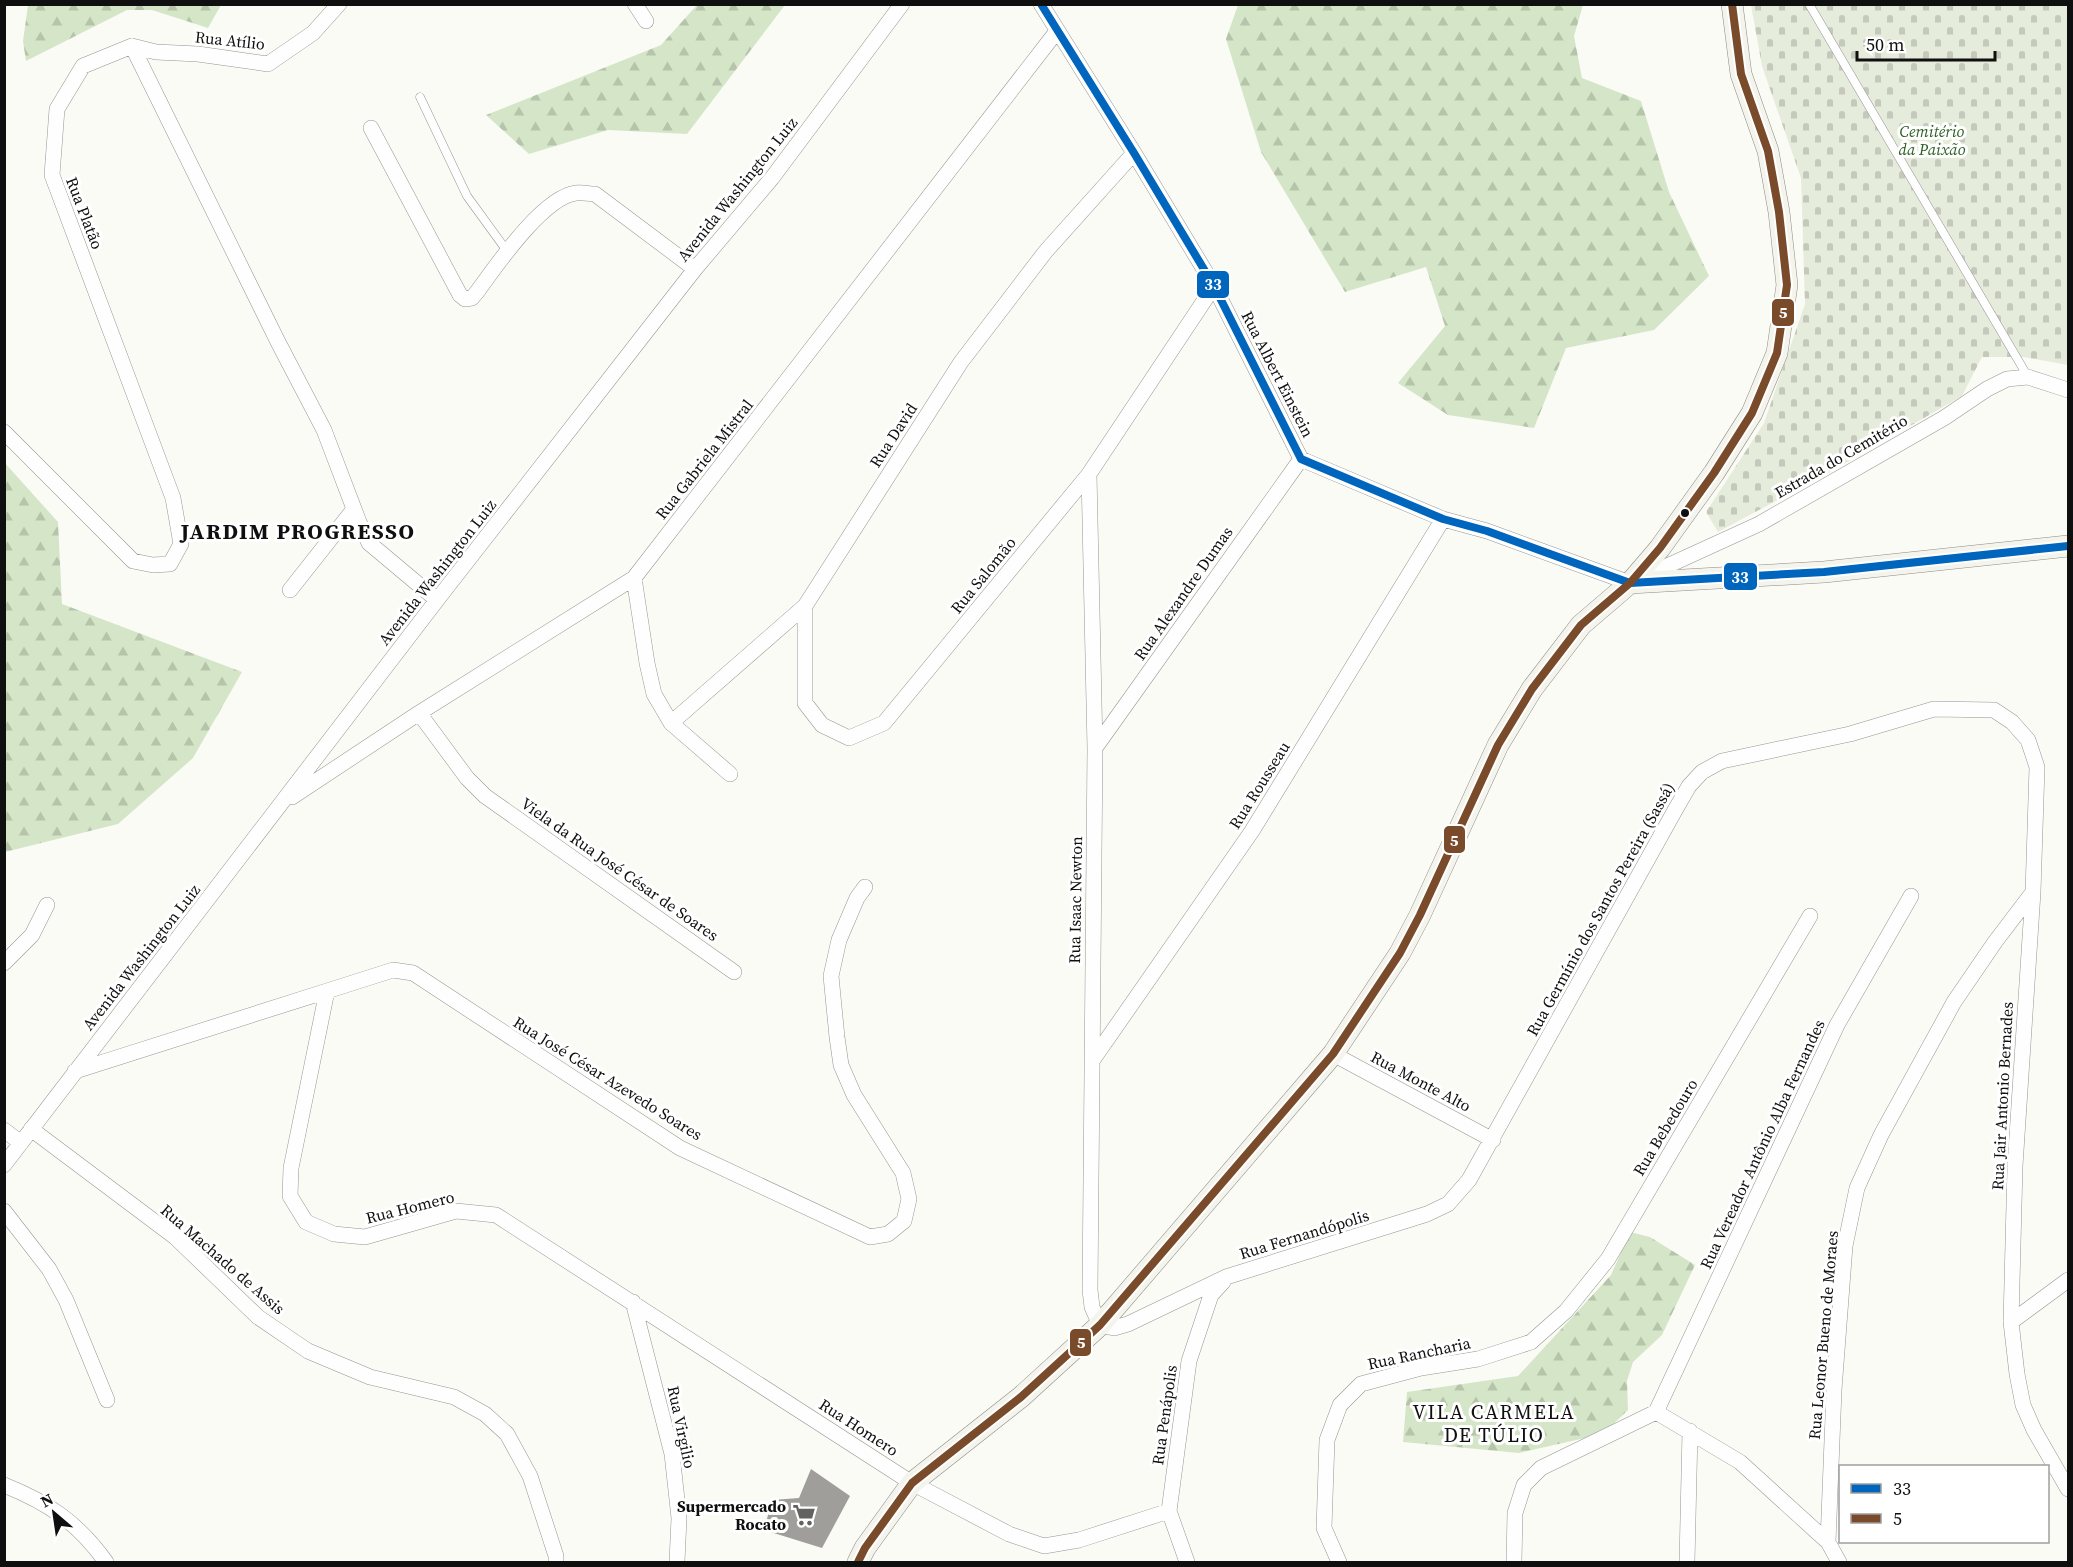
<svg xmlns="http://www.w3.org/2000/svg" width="2073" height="1567" font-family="'Source Serif 4',serif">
	<defs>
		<pattern id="forest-firs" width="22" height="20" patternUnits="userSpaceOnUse" patternTransform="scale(1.5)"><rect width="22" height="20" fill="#d4e6c7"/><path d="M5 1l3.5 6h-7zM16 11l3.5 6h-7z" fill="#b5c4aa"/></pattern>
		<pattern id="cemetery-stones" width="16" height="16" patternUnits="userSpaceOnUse" patternTransform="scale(1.5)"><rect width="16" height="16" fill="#e6ecdb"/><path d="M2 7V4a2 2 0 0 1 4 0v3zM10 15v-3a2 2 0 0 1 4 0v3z" fill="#c4c9bb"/></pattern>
	</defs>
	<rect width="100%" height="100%" fill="#fbfbf6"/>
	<!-- forest -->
	<path fill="url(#forest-firs)" d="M 28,5 L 28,4 L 221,5 L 208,28 L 152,10 L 127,10 L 26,61 L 23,41 Z
		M 697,5 L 785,5 L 687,134 L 608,130 L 529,154 L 486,115 L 661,45 Z
		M 1238,5 L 1583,5 L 1574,36 L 1582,78 L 1641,101 L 1669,192 L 1709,276 L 1654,330 L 1566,348 L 1534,428 L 1448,415 L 1398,383 L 1445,326 L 1426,267 L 1345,292 L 1261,152 L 1226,39 Z
		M 4,462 L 58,522 L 62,604 L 242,672 L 193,758 L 118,824 L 5,852 Z
		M 1630,1232 L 1650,1237 L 1695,1265 L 1662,1335 L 1633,1362 L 1627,1381 L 1628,1410 L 1603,1434 L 1519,1453 L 1403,1442 L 1407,1392 L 1518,1376 L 1611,1275 Z"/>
	<!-- cemetery -->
	<path fill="url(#cemetery-stones)" d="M 1751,5 L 2068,5 L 2068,365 L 2023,357 L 1982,357 L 1962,396 L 1839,467 L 1718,532 L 1706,512 L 1764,423 L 1805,304 L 1801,178 L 1762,66 Z"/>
	<!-- building -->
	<path fill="#9f9e9b" d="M 811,1469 L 850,1496 L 822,1548 L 764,1530 L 772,1500 L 799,1498 Z"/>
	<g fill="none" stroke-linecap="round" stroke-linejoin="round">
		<!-- lane casing -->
		<g stroke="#959593" stroke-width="9">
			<path id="lane" d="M 1809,4 L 2028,377
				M 420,97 L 467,196 L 507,251"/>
		</g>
		<!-- street casing -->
		<g stroke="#959593" stroke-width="16">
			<path id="street" d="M 635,4 L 646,21
				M 1041,4 L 1134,153 L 1214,286 L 1301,459 L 1443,519 L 1487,531 L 1630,583 L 1759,524 L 1944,418 L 1987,389 L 2007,379 L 2028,377 L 2068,390
				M 132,46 L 278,342 L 324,430 L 359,522 L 369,543 L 437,600
				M 132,46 L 156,52 L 198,54 L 268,64 L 313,33 L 339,4
				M 371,128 L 460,295 L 465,299 L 472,298 L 477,292 C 496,266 543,197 576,193 C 582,192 589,194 595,194 L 695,269
				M 4,432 L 133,561 L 153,565 L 170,564 L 181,544 L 173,498 L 52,175 L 57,109 L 83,66 L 132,46
				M 1089,474 L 1095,748 L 1090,1290 L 1092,1307 L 1100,1325 L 1114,1328 L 1128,1324 L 1226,1277 L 1427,1214 L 1448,1204 L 1469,1180 L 1674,812 L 1689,786 L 1702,772 L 1722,761 L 1850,734 L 1934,709 L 1994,710 L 2012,722 L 2028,740 L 2037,767 L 2033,892 L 2015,1166 L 2011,1322 L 2017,1374 L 2023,1405 L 2034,1430 L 2068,1489
				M 634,578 L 647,663 L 654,694 L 671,723 L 730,774
				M 290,590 L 354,509
				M 805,606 L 805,703 L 822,725 L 849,738 L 884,723 L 1089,474 L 1214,286
				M 419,713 L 467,778 L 485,796 L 734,972
				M 671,723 L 805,606 L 961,362 L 1046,251 L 1134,153
				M 1095,748 L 1301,459
				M 292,797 L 419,713 L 634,578 L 1057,31
				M 4,963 L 32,935 L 47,905
				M 327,991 L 393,970 L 413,973 L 680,1148 L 870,1237 L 888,1234 L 904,1221 L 909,1199 L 903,1173 L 854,1095 L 841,1065 L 837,1037 L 831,976 L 839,940 L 857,898 L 865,887
				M 1333,1054 L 1493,1140
				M 1092,1061 L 1252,831 L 1443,519
				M 75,1071 L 327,991 L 291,1168 L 290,1196 L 306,1222 L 334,1234 L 365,1237 L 456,1211 L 496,1215 L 912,1483 L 1009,1534 L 1044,1546 L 1079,1540 L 1169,1511
				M 31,1129 L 175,1237 L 258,1317 L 308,1351 L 370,1377 L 454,1397 L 485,1414 L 507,1434 L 530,1476 L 556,1556 L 556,1562
				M 4,1130 L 21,1143
				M 4,1165 L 437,600 L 695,269 L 772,178 L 902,4
				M 4,1211 L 49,1269 L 66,1300 L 107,1400
				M 633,1302 L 672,1454 L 679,1518 L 677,1562
				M 2011,1322 L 2068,1280
				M 1656,1412 L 1837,1025 L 1911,896
				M 1656,1412 L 1740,1462 L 1828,1542 L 1839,1562
				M 4,1485 C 49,1503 78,1523 106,1562
				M 1828,1542 L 1834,1390 L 1845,1246 L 1857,1188 L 1881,1135 L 1954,1002 L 1995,942 L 2033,892
				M 1187,1562 L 1169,1511 L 1189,1361 L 1211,1295 L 1223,1282
				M 1339,1562 L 1324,1528 L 1327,1440 L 1340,1405 L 1361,1384 L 1421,1368 L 1478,1359 L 1531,1342 L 1566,1311 L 1608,1259 L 1810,916
				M 1514,1562 L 1515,1513 L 1524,1485 L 1541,1468 L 1656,1412
				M 1687,1562 L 1690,1431"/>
		</g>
		<!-- secondary casing -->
		<g stroke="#8c8c8a" stroke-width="22">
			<path id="secondary" d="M 1630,583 L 1824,572 L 2068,546
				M 858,1562 L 865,1548 L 912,1483 L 1021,1397 L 1100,1325 L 1333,1054 L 1400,953 L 1420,915 L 1498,745 L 1532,689 L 1581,625 L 1630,583 L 1660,548 L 1714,473 L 1752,413 L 1777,353 L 1787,285 L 1779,212 L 1768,151 L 1741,74 L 1732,4"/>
		</g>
		<!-- lane -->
		<use href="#lane" stroke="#fefefe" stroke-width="8"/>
		<!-- street -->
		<use href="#street" stroke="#fefefe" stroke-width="15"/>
		<!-- secondary -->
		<use href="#secondary" stroke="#f4f4ec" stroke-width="21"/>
		<!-- bus-1 casing -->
		<g stroke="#fff" stroke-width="12">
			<path id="bus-1" d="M 1041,4 L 1134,153 L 1214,286 L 1301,459 L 1443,519 L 1487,531 L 1630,583 L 1824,572 L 2068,546"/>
		</g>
		<!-- bus-2 casing -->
		<g stroke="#fff" stroke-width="12">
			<path id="bus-2" d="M 858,1562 L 865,1548 L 912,1483 L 1021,1397 L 1100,1325 L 1333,1054 L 1400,953 L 1420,915 L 1498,745 L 1532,689 L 1581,625 L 1630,583 L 1660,548 L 1714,473 L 1752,413 L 1777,353 L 1787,285 L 1779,212 L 1768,151 L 1741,74 L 1732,4"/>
		</g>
		<!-- bus-1 -->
		<use href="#bus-1" stroke="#0065bd" stroke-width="8"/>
		<!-- bus-2 -->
		<use href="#bus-2" stroke="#7a4b2a" stroke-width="8"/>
	</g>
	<!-- icons -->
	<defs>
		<g id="supermarket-bare" transform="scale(1.8)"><path d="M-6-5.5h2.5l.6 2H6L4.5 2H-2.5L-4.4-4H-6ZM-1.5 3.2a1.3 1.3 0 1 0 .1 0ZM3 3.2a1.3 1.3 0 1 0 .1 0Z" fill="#626260" stroke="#fff" stroke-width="2.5" paint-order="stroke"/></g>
	</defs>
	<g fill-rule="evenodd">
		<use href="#supermarket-bare" x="804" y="1515"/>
	</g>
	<!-- markers -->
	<circle fill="#0f0f0f" stroke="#fff" stroke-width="2" cx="1685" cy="513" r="5"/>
	<g text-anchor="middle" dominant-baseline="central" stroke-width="6" stroke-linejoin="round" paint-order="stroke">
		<!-- street labels -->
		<g font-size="16" fill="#0f0f0f" stroke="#fff">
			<text transform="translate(230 40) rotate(6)">Rua Atílio</text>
			<text transform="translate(737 189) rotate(-51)">Avenida Washington Luiz</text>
			<text transform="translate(85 213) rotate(69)">Rua Platão</text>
			<text transform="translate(1278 374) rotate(63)">Rua Albert Einstein</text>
			<text transform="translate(893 435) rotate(-57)">Rua David</text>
			<text transform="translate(1841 456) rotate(-30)">Estrada do Cemitério</text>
			<text transform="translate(704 459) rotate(-52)">Rua Gabriela Mistral</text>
			<text transform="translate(437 572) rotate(-52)">Avenida Washington Luiz</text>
			<text transform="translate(983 575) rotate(-51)">Rua Salomão</text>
			<text transform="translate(1183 593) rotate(-55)">Rua Alexandre Dumas</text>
			<text transform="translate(1259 785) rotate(-58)">Rua Rousseau</text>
			<text transform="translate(620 869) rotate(35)">Viela da Rua José César de Soares</text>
			<text transform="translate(1075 900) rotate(-89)">Rua Isaac Newton</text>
			<text transform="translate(1600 909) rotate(-61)">Rua Germínio dos Santos Pereira (Sassá)</text>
			<text transform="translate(141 957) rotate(-52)">Avenida Washington Luiz</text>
			<text transform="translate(608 1078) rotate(32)">Rua José César Azevedo Soares</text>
			<text transform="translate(1421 1081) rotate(28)">Rua Monte Alto</text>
			<text transform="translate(2002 1096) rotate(-87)">Rua Jair Antonio Bernades</text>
			<text transform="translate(1665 1127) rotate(-59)">Rua Bebedouro</text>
			<text transform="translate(1762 1144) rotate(-65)">Rua Vereador Antônio Alba Fernandes</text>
			<text transform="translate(410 1207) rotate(-14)">Rua Homero</text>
			<text transform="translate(1304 1234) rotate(-17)">Rua Fernandópolis</text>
			<text transform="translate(223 1259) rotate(41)">Rua Machado de Assis</text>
			<text transform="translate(1823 1335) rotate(-85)">Rua Leonor Bueno de Moraes</text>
			<text transform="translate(1419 1353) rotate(-12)">Rua Rancharia</text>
			<text transform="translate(1164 1415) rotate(-82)">Rua Penápolis</text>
			<text transform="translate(682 1427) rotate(78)">Rua Virgilio</text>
			<text transform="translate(859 1427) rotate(33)">Rua Homero</text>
		</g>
		<!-- park labels -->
		<g font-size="16" font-style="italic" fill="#2e6126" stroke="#fff">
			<text x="1932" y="131">Cemitério<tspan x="1932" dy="18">da Paixão</tspan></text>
		</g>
		<!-- poi labels -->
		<g font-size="16" font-weight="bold" fill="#0f0f0f" stroke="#fff" text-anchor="end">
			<text x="786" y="1506">Supermercado<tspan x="786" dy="18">Rocato</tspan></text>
		</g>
		<!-- quarter labels -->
		<g font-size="20" letter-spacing="1.5" fill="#0f0f0f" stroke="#fff">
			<text x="1494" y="1412">VILA CARMELA<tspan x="1494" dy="23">DE TÚLIO</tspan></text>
		</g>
		<!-- district labels -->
		<g font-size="22" font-weight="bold" letter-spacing="1.5" fill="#0f0f0f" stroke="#fff">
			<text x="298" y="531">JARDIM PROGRESSO</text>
		</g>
	</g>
	<g stroke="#fff" stroke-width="2">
		<rect x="1196" y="270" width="34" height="29" rx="6" fill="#0065bd"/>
		<rect x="1771" y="298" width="24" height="29" rx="6" fill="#7a4b2a"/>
		<rect x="1723" y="562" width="35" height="29" rx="6" fill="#0065bd"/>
		<rect x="1443" y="825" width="23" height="29" rx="6" fill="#7a4b2a"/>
		<rect x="1069" y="1328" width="23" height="29" rx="6" fill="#7a4b2a"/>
	</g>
	<g font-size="16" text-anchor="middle" font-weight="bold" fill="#fff">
		<text x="1213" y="290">33</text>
		<text x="1783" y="318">5</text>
		<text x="1740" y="583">33</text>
		<text x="1454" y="846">5</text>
		<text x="1081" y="1348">5</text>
	</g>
	<!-- border -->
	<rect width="2073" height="1567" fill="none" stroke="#0f0f0f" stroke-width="12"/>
	<!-- legend -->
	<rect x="1839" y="1465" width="210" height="78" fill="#ffffff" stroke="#9f9f9f" stroke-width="1.5"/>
	<rect x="1851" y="1484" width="30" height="9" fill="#0065bd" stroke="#9f9f9f" stroke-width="1.5"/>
	<text x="1893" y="1495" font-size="18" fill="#0f0f0f">33</text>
	<rect x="1851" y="1514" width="30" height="9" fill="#7a4b2a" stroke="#9f9f9f" stroke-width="1.5"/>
	<text x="1893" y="1525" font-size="18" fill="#0f0f0f">5</text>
	<!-- north arrow -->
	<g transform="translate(54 1513) rotate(331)" stroke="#ffffff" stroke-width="4.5" paint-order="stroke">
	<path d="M0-4.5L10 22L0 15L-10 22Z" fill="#0f0f0f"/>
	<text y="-9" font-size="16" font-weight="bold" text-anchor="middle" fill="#0f0f0f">N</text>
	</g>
	<!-- scale -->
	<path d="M1857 51v9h138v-9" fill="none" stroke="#0f0f0f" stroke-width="3"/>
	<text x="1866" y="51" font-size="18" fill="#0f0f0f" stroke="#ffffff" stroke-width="4.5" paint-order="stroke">50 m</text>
</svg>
